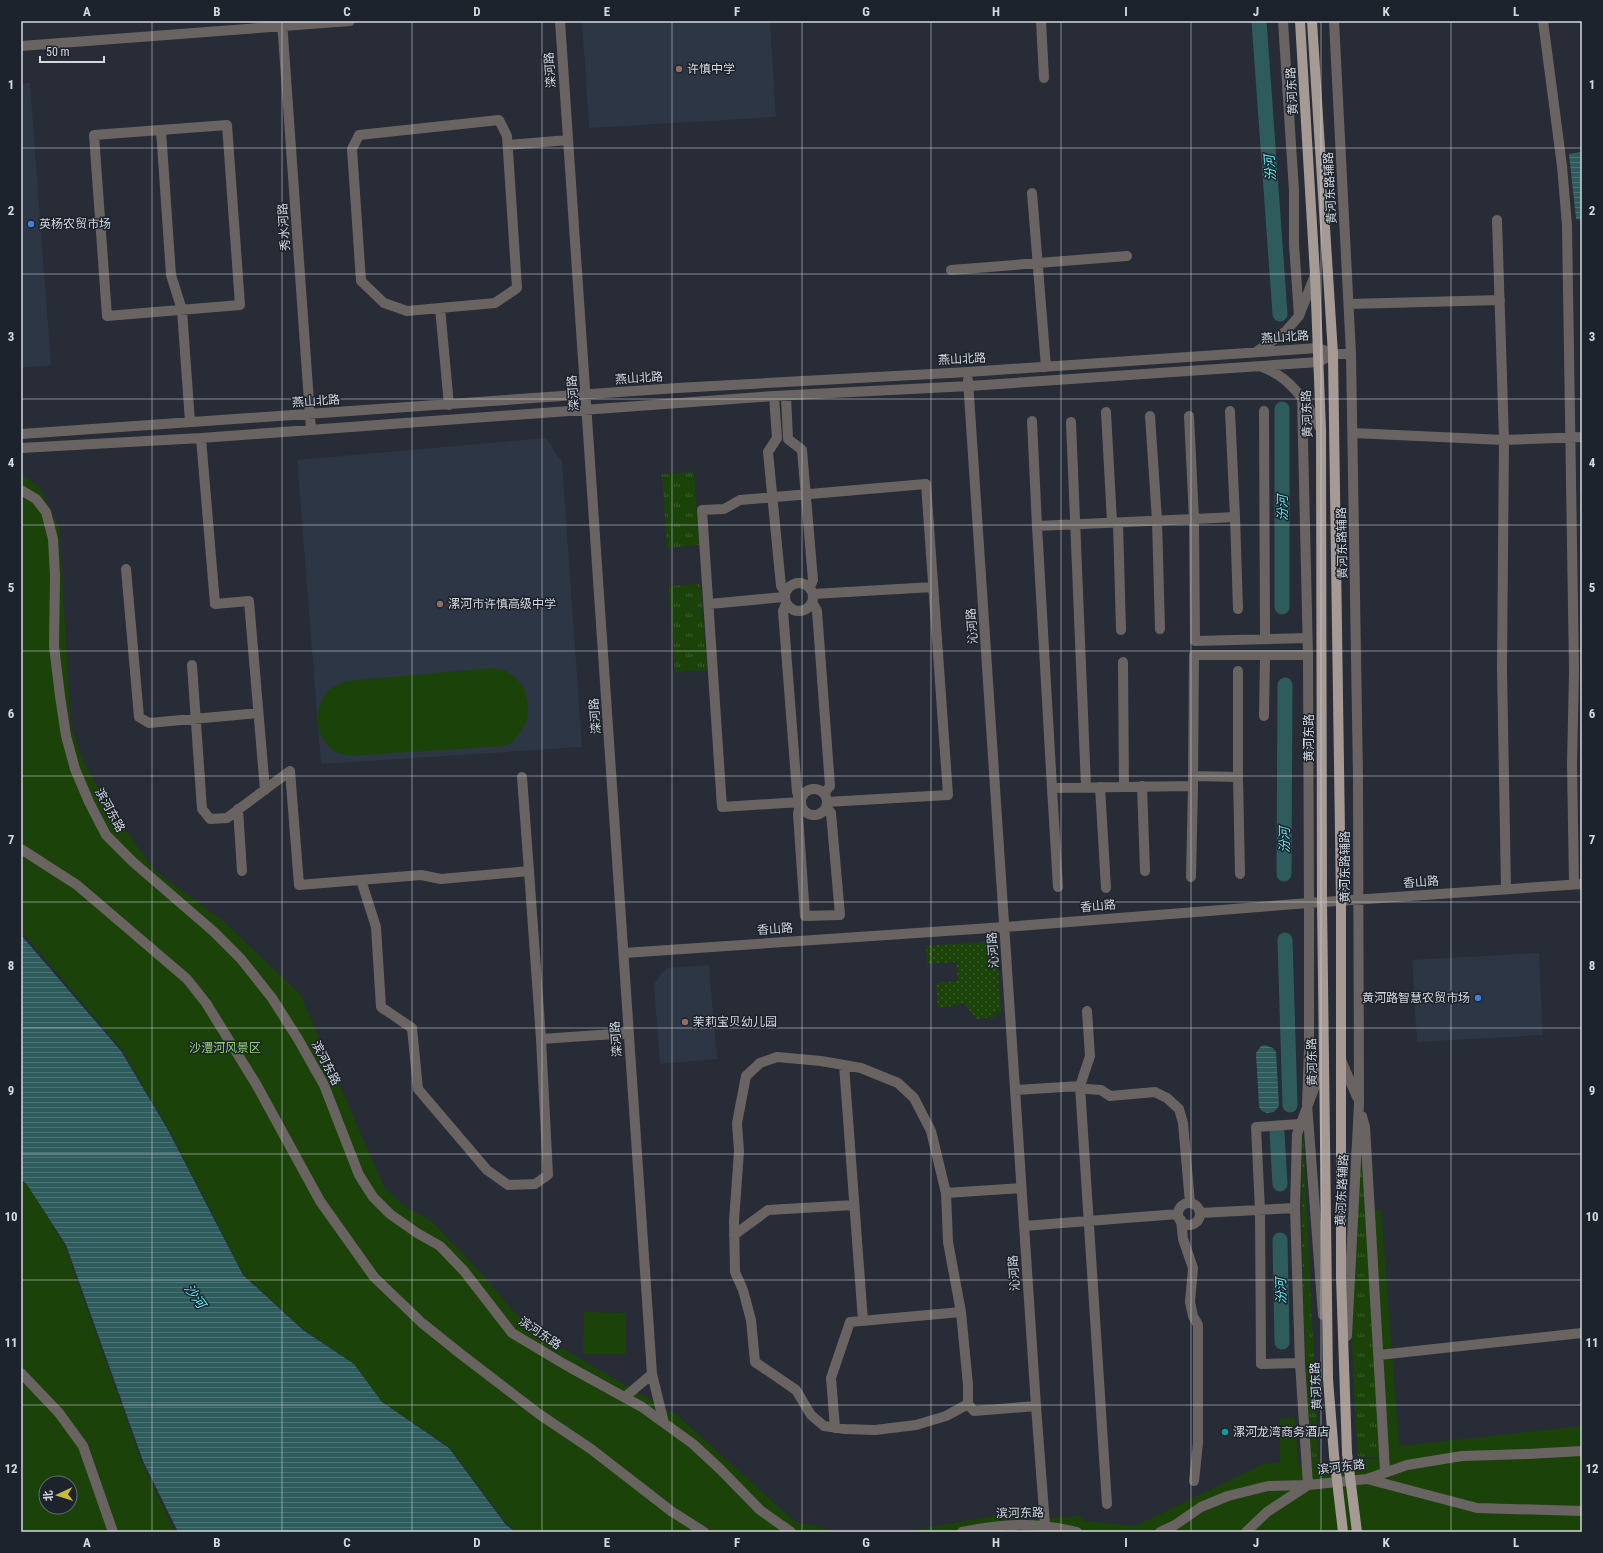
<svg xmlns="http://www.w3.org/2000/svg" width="1603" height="1553" font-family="'Roboto Condensed','Noto Sans SC',sans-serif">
	<defs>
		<pattern id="grass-tufts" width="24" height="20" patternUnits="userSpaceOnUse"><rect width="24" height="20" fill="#1b4309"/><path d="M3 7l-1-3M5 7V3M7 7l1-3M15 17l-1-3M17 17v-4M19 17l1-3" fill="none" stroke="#3b5d2c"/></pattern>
		<pattern id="garden-dots" width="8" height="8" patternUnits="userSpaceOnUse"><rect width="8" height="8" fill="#1b4309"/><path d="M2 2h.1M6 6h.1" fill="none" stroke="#3b5d2c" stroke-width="1.8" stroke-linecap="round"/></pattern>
		<pattern id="water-rules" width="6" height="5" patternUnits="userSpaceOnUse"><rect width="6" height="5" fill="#2e5c5d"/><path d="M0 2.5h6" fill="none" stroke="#4b7374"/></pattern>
	</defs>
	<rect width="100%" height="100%" fill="#272c36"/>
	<!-- built -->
	<path fill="#2d3645" d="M 582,21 L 770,21 L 776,117 L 589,128 Z
		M 30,83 L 51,365 L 21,368 L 21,84 Z
		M 546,438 L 562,462 L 582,747 L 321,764 L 297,460 Z
		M 1539,953 L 1543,1035 L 1417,1042 L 1412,960 Z
		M 709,965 L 717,1059 L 660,1064 L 654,984 L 666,968 Z"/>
	<!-- grass -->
	<path fill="url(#grass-tufts)" d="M 694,472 L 699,545 L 667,548 L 662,474 Z
		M 700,584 L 707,670 L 675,672 L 669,586 Z
		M 1303,1136 L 1319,1464 L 1311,1464 C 1304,1356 1301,1247 1302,1138 Z
		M 1361,1137 L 1379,1458 L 1358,1456 C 1354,1399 1351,1341 1352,1283 C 1353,1234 1358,1185 1361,1137 Z"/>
	<!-- park -->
	<path fill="#1b4309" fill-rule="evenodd" d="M 24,476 L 39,487 L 59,528 L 71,727 L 85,765 L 109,806 L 154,870 L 223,921 L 300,994 L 384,1187 L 404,1206 L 431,1221 L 479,1271 L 514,1312 L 543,1337 L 678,1416 L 794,1521 L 838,1532 L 518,1532 L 506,1523 L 449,1447 L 382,1402 L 354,1364 L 303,1329 L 244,1275 L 169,1130 L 122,1050 L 25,935 L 21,934 L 21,477 Z
		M 491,668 L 504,670 L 515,677 L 524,688 L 528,703 L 527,721 L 513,742 L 503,746 L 350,756 C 346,755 341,754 338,753 C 313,741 312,706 330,689 C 335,685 342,683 347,681 Z
		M 21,1181 L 26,1183 L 64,1244 L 142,1463 L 175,1532 L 21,1532 ZM 46,1483 L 70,1483 L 70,1507 L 46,1507 Z
		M 1372,1210 L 1381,1210 L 1399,1446 L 1582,1426 L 1582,1532 L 906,1532 L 1023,1510 L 1020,1520 L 1080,1516 L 1084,1521 L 1135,1526 L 1263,1464 L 1280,1463 L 1280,1419 L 1295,1418 L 1298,1465 C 1320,1466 1340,1459 1362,1459 C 1371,1459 1378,1460 1387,1458 Z
		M 584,1312 L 626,1313 L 626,1354 L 583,1354 Z"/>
	<!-- garden -->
	<path fill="url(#garden-dots)" d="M 985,942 C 992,943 994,947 997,953 L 1001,1013 L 997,1013 L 995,1017 L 976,1019 L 964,1003 L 948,1007 L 938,1008 L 936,984 C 944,980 950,984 958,980 L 956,962 L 927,964 L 926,946 Z"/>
	<!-- water -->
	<path fill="url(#water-rules)" d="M 1582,152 L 1582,220 L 1576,219 L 1569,154 Z
		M 21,935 L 121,1051 L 168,1130 L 243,1275 L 303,1330 L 354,1364 L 382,1402 L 449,1448 L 506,1525 L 516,1532 L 178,1532 L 143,1461 L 66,1245 L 26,1183 L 21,1180 Z
		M 1265,1045 L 1273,1048 L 1276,1052 L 1279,1106 L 1274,1112 L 1267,1113 L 1262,1111 L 1259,1107 L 1256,1053 L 1261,1046 Z"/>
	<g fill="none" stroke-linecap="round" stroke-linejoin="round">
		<!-- river -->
		<path stroke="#2e5c5d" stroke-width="15" d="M 1259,21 L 1280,314
			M 1282,607 L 1282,409
			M 1284,874 L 1285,685
			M 1285,940 L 1290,1105
			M 1277,1133 L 1280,1184
			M 1280,1240 L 1282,1342"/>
		<!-- minor -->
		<path stroke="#696461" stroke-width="10" d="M 282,21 L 311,430
			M 560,21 L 652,1374 L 625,1397
			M 1041,21 L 1044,78
			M 1283,21 L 1294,191 L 1294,244 L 1299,316
			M 1334,21 L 1351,354 L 1358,776 L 1359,1103 L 1347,1336
			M 1543,21 L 1562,166 L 1567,225 L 1574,671 L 1572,765 L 1574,884
			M 21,46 L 350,21
			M 499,120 L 507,136 L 517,288 L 495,303 L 407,311 L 384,303 L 361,281 L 352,149 L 359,135 Z
			M 227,125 L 240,305 L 107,316 L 94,135 Z
			M 161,130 L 171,275 L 182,310 L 190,422
			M 508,145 L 568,140
			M 1032,193 L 1046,367
			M 1497,220 L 1504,440 L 1502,668 L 1506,889
			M 951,270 L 1127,256
			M 1349,304 L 1500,300
			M 440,308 L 449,405
			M 1256,352 L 1286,331 L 1299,316 L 1315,275
			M 1262,367 C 1291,377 1308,404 1321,430
			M 968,380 L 1036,1406 L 1045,1525
			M 774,396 L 777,438 L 768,452 L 781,586 L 785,592
			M 786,396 L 788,439 L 802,450 L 813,580 L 810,587
			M 1302,398 L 1308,655 L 1309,903 L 1309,1050 L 1307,1104 L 1323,1315
			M 1264,411 L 1265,639
			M 1106,412 L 1112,522
			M 1150,416 L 1157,520 L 1160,629
			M 1189,416 L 1194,519 L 1235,517 L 1230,411
			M 1032,421 L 1037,526
			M 1071,422 L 1086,787
			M 1353,433 L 1504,440 L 1582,437
			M 21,434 L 677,388 L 968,372 L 1318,348 L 1333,354 L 1351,354
			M 201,438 L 215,604 L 249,601 L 265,790
			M 21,448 L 201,438 L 774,396 L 969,386 L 1319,362 L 1333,354
			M 21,490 L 36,499 L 46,512 L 53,539 L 55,576 L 54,646 L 60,696 L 66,736 L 75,769 L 89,802 L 106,835 L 133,862 L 213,931 L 241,959 L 272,998 L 298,1039 L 324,1085 L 359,1175 L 373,1197 L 390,1214 L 417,1233 L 440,1246 L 464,1271 L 512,1333 L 564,1364 L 642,1407 L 693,1444 L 720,1469 L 760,1510 L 791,1532
			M 1235,517 L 1238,609
			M 1118,523 L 1121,630
			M 126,569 L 139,717 L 149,723 L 258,713
			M785 597a14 14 0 1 1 28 0a14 14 0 1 1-28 0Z
			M 813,594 L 933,587
			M 812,602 L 817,611 L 830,786 L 825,792
			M 709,604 L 784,597
			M 786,604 L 783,611 L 797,792 L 800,802 L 798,814 L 805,916 L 840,915 L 831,813 L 826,807
			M 1307,638 L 1195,641 L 1194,519 L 1037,526 L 1052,788 L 1193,786 L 1194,655 L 1308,655
			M 1123,662 L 1124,787
			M 192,665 L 202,809 L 210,819 L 227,818 L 290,771 L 299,885 L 421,875 L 441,879 L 529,871 L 541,1039 L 629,1033
			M 1264,716 L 1265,656
			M 1193,776 L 1238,777 L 1238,671
			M 522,777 L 529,871
			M 1238,777 L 1240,874
			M 1142,786 L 1145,871
			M 1100,787 L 1106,888
			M 1052,788 L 1058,887
			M801 802a13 13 0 1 1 26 0a13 13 0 1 1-26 0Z
			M 800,802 L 722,807 L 702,510 L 724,509 L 740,500 L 926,484 L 948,795 L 827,802
			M 238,809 L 242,871
			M 21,849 L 77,885 L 187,979 L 206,1003 L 256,1084 L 320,1201 L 374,1277 L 422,1323 L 462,1355 L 539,1414 L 591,1449 L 671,1511 L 704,1532
			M 1191,877 L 1193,786
			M 361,880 L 376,927 L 381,1007 L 412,1028 L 418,1089 L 487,1170 L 508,1185 L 535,1184 L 548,1175 L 541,1039
			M 624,953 L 1005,927 L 1309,903 L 1582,884
			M 1087,1011 L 1090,1056 L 1080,1086 L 1107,1504
			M 1341,1060 L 1357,1097
			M 844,1065 L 863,1321
			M 1015,1090 L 1080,1086 L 1087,1089 L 1101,1090 L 1110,1096 L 1155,1092 L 1167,1098 L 1179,1109 L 1183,1123 L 1190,1203
			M 1362,1116 L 1365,1127 L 1385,1471
			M 946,1193 L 948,1242 L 961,1312 L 968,1385 L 968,1404 L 946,1416 L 916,1425 L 875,1430 L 845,1429 L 824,1426 L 811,1415 L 796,1390 L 755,1362 L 751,1320 L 743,1290 L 735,1272 L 734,1221 L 739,1151 L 737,1123 L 746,1076 L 760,1063 L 777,1057 L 821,1061 L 861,1068 L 898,1083 L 914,1098 L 931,1131 L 946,1193 L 1021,1188
			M1178 1214a11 11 0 1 1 22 0a11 11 0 1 1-22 0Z
			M 1200,1213 L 1295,1208
			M 1181,1220 L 1183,1239 L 1193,1268 L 1190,1302 L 1193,1316 L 1198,1325 L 1198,1443 L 1194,1481
			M 1024,1226 L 1178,1214
			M 734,1235 L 768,1210 L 854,1205
			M 1379,1355 L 1582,1333
			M 1300,1363 L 1261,1364 L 1260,1210 L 1256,1127 L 1300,1124
			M 21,1373 L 59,1413 L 83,1446 L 113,1532
			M 652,1374 L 664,1423
			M 968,1404 L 974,1411 L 1036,1406
			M 835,1428 L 831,1378 L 850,1322 L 961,1312
			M 1367,1479 L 1477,1508 L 1582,1511
			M 962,1532 C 1005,1523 1034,1522 1077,1532
			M 1160,1532 L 1175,1525 L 1201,1507 L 1228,1496 L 1268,1486 L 1308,1485 L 1367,1479 L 1407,1465 L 1462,1456 L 1528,1454 L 1582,1451
			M 1246,1532 L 1267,1512 L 1308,1485 L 1300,1363 L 1295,1208 L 1297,1134 L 1324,1062"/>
		<!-- major -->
		<path stroke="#a69a94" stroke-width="10" d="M 1300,21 L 1315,275 L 1321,430 L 1322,902 L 1328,1379 L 1334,1455
			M 1312,21 L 1333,354 L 1341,901 L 1341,1277 L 1347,1453"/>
		<!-- major-bridge -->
		<path stroke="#a69a94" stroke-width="10" d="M 1347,1453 L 1357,1532
			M 1334,1455 L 1343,1532"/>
	</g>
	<!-- grid -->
	<path fill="none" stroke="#d5d8df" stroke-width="1" stroke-opacity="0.55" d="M 152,21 L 152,1532M 282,21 L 282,1532M 412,21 L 412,1532M 542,21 L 542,1532M 672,21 L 672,1532M 802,21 L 802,1532M 931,21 L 931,1532M 1061,21 L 1061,1532M 1191,21 L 1191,1532M 1321,21 L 1321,1532M 1451,21 L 1451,1532M 21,148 L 1582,148M 21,274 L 1582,274M 21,399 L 1582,399M 21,525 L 1582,525M 21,651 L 1582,651M 21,776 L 1582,776M 21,902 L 1582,902M 21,1028 L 1582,1028M 21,1154 L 1582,1154M 21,1280 L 1582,1280M 21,1405 L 1582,1405"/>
	<!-- markers -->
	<g fill="#8d6e63" stroke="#1d232c" stroke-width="1.5">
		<circle cx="679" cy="69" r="4"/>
		<circle cx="440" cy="604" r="4"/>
		<circle cx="685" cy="1022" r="4"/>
	</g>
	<g fill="#3f7fe0" stroke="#1d232c" stroke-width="1.5">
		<circle cx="31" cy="224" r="4"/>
		<circle cx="1478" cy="998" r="4"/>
	</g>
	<circle fill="#0f9aa8" stroke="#1d232c" stroke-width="1.5" cx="1225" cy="1432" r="4"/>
	<g text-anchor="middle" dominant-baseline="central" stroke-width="3" stroke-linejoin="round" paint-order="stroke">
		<!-- poi labels -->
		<g font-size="12" fill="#d5d8df" stroke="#1d232c" text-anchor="start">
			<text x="687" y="69">许慎中学</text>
			<text x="39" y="224">英杨农贸市场</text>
			<text x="448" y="604">漯河市许慎高级中学</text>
			<text x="1470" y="998" text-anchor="end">黄河路智慧农贸市场</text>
			<text x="693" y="1022">茉莉宝贝幼儿园</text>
			<text x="1233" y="1432">漯河龙湾商务酒店</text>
		</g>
		<!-- street labels -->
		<g font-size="12" fill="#d5d8df" stroke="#1d232c">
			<text transform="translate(550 70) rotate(-94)">滦河路</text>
			<text transform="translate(1292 91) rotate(-93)">黄河东路</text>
			<text transform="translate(1330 188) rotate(-93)">黄河东路辅路</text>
			<text transform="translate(284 227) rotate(-94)">秀水河路</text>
			<text transform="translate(1285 337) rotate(-4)">燕山北路</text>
			<text transform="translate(962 359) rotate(-3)">燕山北路</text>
			<text transform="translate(639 378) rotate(-4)">燕山北路</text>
			<text transform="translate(573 393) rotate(-94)">滦河路</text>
			<text transform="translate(316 401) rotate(-4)">燕山北路</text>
			<text transform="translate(1307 414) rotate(-92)">黄河东路</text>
			<text transform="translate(1342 543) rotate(-91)">黄河东路辅路</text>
			<text transform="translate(972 626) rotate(-94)">沁河路</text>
			<text transform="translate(595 716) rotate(-94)">滦河路</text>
			<text transform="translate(1309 738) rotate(-90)">黄河东路</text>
			<text transform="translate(110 810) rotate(61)">滨河东路</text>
			<text transform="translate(1345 867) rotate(-90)">黄河东路辅路</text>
			<text transform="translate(1421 882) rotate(-4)">香山路</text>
			<text transform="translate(1098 906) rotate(-5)">香山路</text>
			<text transform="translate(775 929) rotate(-4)">香山路</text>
			<text transform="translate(993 950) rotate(-94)">沁河路</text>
			<text transform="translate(616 1039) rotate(-94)">滦河路</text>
			<text transform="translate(1312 1062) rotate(-91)">黄河东路</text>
			<text transform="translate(326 1063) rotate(63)">滨河东路</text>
			<text transform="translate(1342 1190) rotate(-87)">黄河东路辅路</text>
			<text transform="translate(1014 1273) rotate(-94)">沁河路</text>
			<text transform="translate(540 1333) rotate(34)">滨河东路</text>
			<text transform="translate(1316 1386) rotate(-93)">黄河东路</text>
			<text transform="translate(1341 1467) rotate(-7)">滨河东路</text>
			<text transform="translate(1020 1513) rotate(-1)">滨河东路</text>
		</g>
		<!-- park labels -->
		<g font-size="12" fill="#8bd76f" stroke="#1d232c">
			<text x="225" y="1048">沙澧河风景区</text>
		</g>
		<!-- water labels -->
		<g font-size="13" font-style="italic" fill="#5ef4f8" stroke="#1d232c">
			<text transform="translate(1270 168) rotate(-94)">汾河</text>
			<text transform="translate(1282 508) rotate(-90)">汾河</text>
			<text transform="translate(1284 840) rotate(-90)">汾河</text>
			<text transform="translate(1281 1291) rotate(-91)">汾河</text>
			<text transform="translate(195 1296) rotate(54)">沙河</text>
		</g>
	</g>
	<!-- border -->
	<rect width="1603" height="1553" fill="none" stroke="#1d232c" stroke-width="44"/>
	<!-- north arrow -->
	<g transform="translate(58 1495) rotate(266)"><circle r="19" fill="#1d232c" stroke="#676b74"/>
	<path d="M0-3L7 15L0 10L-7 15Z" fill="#c9bb3a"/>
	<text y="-6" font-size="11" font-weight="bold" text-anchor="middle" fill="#d5d8df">北</text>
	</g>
	<!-- scale -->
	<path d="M40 56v6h64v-6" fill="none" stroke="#d5d8df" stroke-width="2"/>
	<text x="46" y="56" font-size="12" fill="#d5d8df" stroke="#1d232c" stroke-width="3" paint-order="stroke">50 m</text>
	<rect x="22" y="22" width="1559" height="1509" fill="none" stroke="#d5d8df" stroke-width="1.5"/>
	<g font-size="13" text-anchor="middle" font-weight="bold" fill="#d5d8df">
		<text x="87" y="16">A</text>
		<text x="217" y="16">B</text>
		<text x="347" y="16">C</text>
		<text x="477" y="16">D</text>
		<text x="607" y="16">E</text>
		<text x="737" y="16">F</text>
		<text x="866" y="16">G</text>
		<text x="996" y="16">H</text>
		<text x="1126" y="16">I</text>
		<text x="1256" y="16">J</text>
		<text x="1386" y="16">K</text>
		<text x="1516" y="16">L</text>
		<text x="11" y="89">1</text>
		<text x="1592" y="89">1</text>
		<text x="11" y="215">2</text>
		<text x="1592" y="215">2</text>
		<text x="11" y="341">3</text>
		<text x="1592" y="341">3</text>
		<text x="11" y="467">4</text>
		<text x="1592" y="467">4</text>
		<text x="11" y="592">5</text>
		<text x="1592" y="592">5</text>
		<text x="11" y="718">6</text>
		<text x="1592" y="718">6</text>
		<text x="11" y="844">7</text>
		<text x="1592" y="844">7</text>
		<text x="11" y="970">8</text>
		<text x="1592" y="970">8</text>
		<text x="11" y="1095">9</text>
		<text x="1592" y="1095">9</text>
		<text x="11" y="1221">10</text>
		<text x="1592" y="1221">10</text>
		<text x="11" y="1347">11</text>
		<text x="1592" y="1347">11</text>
		<text x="11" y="1473">12</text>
		<text x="1592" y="1473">12</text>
		<text x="87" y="1547">A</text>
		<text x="217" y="1547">B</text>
		<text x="347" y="1547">C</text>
		<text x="477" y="1547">D</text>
		<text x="607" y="1547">E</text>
		<text x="737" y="1547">F</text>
		<text x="866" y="1547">G</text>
		<text x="996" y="1547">H</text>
		<text x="1126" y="1547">I</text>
		<text x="1256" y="1547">J</text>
		<text x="1386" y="1547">K</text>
		<text x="1516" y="1547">L</text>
	</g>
</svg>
